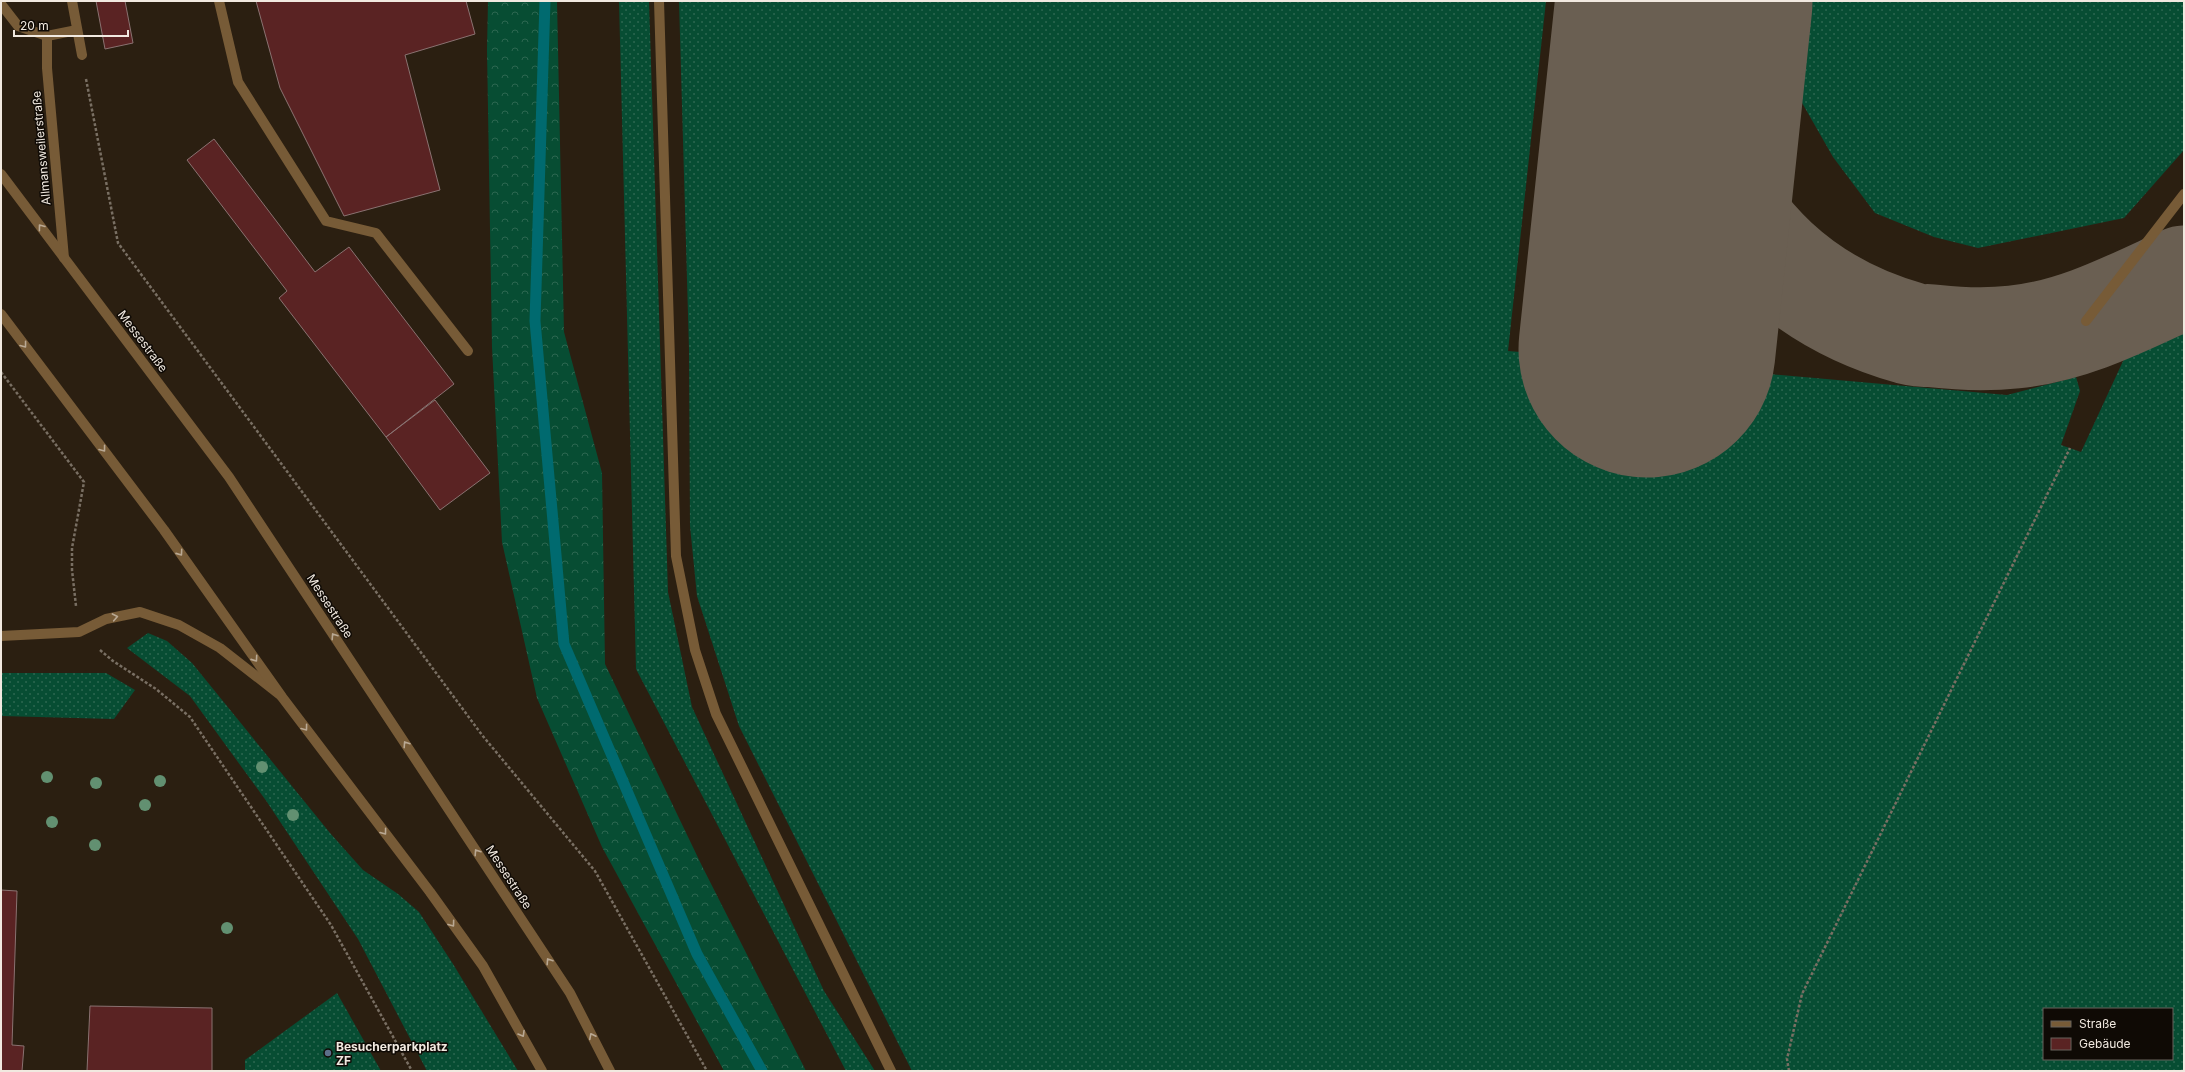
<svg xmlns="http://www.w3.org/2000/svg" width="2185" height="1072" font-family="Inter,sans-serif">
	<defs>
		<pattern id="grass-dots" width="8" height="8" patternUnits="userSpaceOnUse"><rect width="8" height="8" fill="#074d33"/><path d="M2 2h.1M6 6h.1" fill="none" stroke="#2c6750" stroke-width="1.8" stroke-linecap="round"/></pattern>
		<pattern id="forest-crowns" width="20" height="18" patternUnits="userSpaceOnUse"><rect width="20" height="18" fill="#074d33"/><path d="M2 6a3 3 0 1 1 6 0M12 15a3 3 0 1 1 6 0" fill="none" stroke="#2c6750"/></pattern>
	</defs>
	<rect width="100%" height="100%" fill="#2b1f11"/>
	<!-- grass -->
	<path fill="url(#grass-dots)" fill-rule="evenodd" d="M 619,1 L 649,1 L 668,592 L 692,707 L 824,991 L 875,1071 L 846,1071 L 636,669 Z
		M 679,1 L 1546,1 L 1508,351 L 2007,395 L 2076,377 L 2080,391 L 2061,445 L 2081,452 L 2124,359 L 2184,332 L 2184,1071 L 912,1071 L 739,726 L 697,596 L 690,526 L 689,349 ZM 2044,1009 L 2172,1009 L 2172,1059 L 2044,1059 Z
		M 1807,1 L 2184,1 L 2184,150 L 2124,218 L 1978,248 L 1934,237 L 1875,213 L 1833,157 L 1797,94 Z
		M 148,633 L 167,641 L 192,663 L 330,833 L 363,870 L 398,894 L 419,912 L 453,964 L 518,1071 L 427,1071 L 358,939 L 267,802 L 190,696 L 127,648 Z
		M 1,673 L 106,673 L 135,690 L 114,719 L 1,716 Z
		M 337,993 L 381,1071 L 245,1071 L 245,1060 Z"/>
	<!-- forest -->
	<path fill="url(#forest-crowns)" d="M 488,1 L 557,1 L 564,332 L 602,473 L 605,664 L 702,866 L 806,1071 L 724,1071 L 602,847 L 537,698 L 502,542 L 492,347 L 487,50 Z"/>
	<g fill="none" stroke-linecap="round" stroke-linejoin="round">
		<!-- stream -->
		<path stroke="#006a6f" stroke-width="11" d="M 545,1 L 535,321 L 564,644 L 697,954 L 762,1071"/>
		<!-- taxiway -->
		<path stroke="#6a5f52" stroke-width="103" d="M 1683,5 C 1682,48 1682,93 1696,134 C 1730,235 1806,304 1909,333 C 1917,336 1926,335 1934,336 C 1961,339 1987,340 2014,337 C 2075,331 2129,302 2184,277"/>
		<!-- runway -->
		<path stroke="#6a5f52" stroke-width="257" d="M 1647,349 L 1684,1"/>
	</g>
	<!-- building -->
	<path fill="#5a2323" stroke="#8a7271" d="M 96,1 L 125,1 L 133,43 L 105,49 Z
		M 256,1 L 466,1 L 475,34 L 405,55 L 440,190 L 344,216 L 280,88 Z
		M 214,139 L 315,272 L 349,247 L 454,384 L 386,437 L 279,298 L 287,291 L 187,160 Z
		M 435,400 L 490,473 L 440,510 L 386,437 Z
		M 1,890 L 17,891 L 12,1045 L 24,1046 L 22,1071 L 1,1071 Z
		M 90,1006 L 212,1008 L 212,1071 L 87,1071 Z"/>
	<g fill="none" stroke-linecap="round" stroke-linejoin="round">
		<!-- path -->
		<path stroke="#796f63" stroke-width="2.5" stroke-dasharray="3 2" stroke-linecap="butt" d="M 86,79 L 118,243 L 482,735 L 595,871 L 707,1071
			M 1,372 L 84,482 L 72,548 L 72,570 L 76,606
			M 100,650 L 113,661 L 156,689 L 190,717 L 331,925 L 412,1071
			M 1789,1071 L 1787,1059 L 1802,994 L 2070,448"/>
		<!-- service -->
		<path stroke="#775b37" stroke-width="10" d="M 72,1 L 82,55
			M 219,1 L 238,82 L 326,221 L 376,233 L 468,351
			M 659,1 L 676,556 L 695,650 L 716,714 L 891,1071
			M 1,4 L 18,26 L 47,36 L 77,30
			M 47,36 L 47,68 L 64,258
			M 2086,321 L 2184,194"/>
		<!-- minor -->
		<path stroke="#775b37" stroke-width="10" d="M 1,636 L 79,632 L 106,619 L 140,612 L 179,625 L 220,648 L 279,694"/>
		<!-- tertiary -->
		<path stroke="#775b37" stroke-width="10" d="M 1,174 L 229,477 L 570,993 L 610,1071
			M 1,314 L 164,530 L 282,697 L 430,892 L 483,966 L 542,1071"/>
	</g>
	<!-- trees -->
	<g fill="#629071">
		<circle cx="262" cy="767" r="6"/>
		<circle cx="47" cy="777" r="6"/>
		<circle cx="160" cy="781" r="6"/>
		<circle cx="96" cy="783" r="6"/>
		<circle cx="145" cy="805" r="6"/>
		<circle cx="293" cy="815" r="6"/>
		<circle cx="52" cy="822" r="6"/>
		<circle cx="95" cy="845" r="6"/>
		<circle cx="227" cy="928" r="6"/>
	</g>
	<!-- one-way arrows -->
	<defs><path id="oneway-chevron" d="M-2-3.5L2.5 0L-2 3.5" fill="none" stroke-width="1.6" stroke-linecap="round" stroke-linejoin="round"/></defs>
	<g stroke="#baa994">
		<use href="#oneway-chevron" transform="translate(41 227) rotate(-127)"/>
		<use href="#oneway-chevron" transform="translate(24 345) rotate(53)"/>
		<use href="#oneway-chevron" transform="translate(103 449) rotate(53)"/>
		<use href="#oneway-chevron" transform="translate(180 553) rotate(55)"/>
		<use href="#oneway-chevron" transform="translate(115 617) rotate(-11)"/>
		<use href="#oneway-chevron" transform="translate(334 636) rotate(-123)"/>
		<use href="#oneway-chevron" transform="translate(255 659) rotate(55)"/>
		<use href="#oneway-chevron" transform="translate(305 728) rotate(53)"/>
		<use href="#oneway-chevron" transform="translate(406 744) rotate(-123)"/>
		<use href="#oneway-chevron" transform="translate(384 832) rotate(53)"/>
		<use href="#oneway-chevron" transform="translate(477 852) rotate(-123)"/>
		<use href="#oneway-chevron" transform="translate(452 924) rotate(54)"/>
		<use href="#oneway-chevron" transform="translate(549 961) rotate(-123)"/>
		<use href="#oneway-chevron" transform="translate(522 1034) rotate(60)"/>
		<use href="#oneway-chevron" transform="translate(592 1036) rotate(-117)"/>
	</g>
	<!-- markers -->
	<circle fill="#5c6f8a" stroke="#0f0a05" stroke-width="1.5" cx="328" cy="1053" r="4"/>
	<g text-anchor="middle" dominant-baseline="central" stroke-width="3" stroke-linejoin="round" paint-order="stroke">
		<!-- street labels -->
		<g font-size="12" fill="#f1e9e0" stroke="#0f0a05">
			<text transform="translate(41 148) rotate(-95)">Allmansweilerstraße</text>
			<text transform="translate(143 341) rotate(53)">Messestraße</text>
			<text transform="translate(330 606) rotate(57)">Messestraße</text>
			<text transform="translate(509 877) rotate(57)">Messestraße</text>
		</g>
		<!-- poi labels -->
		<g font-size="12" font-weight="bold" fill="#f1e9e0" stroke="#0f0a05" text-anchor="start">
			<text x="336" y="1046">Besucherparkplatz<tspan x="336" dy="14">ZF</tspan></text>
		</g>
	</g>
	<!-- border -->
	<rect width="2185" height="1072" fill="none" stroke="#f1e9e0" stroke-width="4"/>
	<!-- legend -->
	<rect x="2043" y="1008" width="130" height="52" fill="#0f0a05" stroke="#69635d"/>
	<rect x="2051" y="1021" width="20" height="6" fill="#775b37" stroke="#69635d"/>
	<text x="2079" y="1028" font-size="12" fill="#f1e9e0">Straße</text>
	<rect x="2051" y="1038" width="20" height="12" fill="#5a2323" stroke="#69635d"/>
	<text x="2079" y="1048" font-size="12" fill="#f1e9e0">Gebäude</text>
	<!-- scale -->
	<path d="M14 30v6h114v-6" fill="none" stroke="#f1e9e0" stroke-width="2"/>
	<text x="20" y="30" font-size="12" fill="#f1e9e0" stroke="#0f0a05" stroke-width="3" paint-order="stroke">20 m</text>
</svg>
